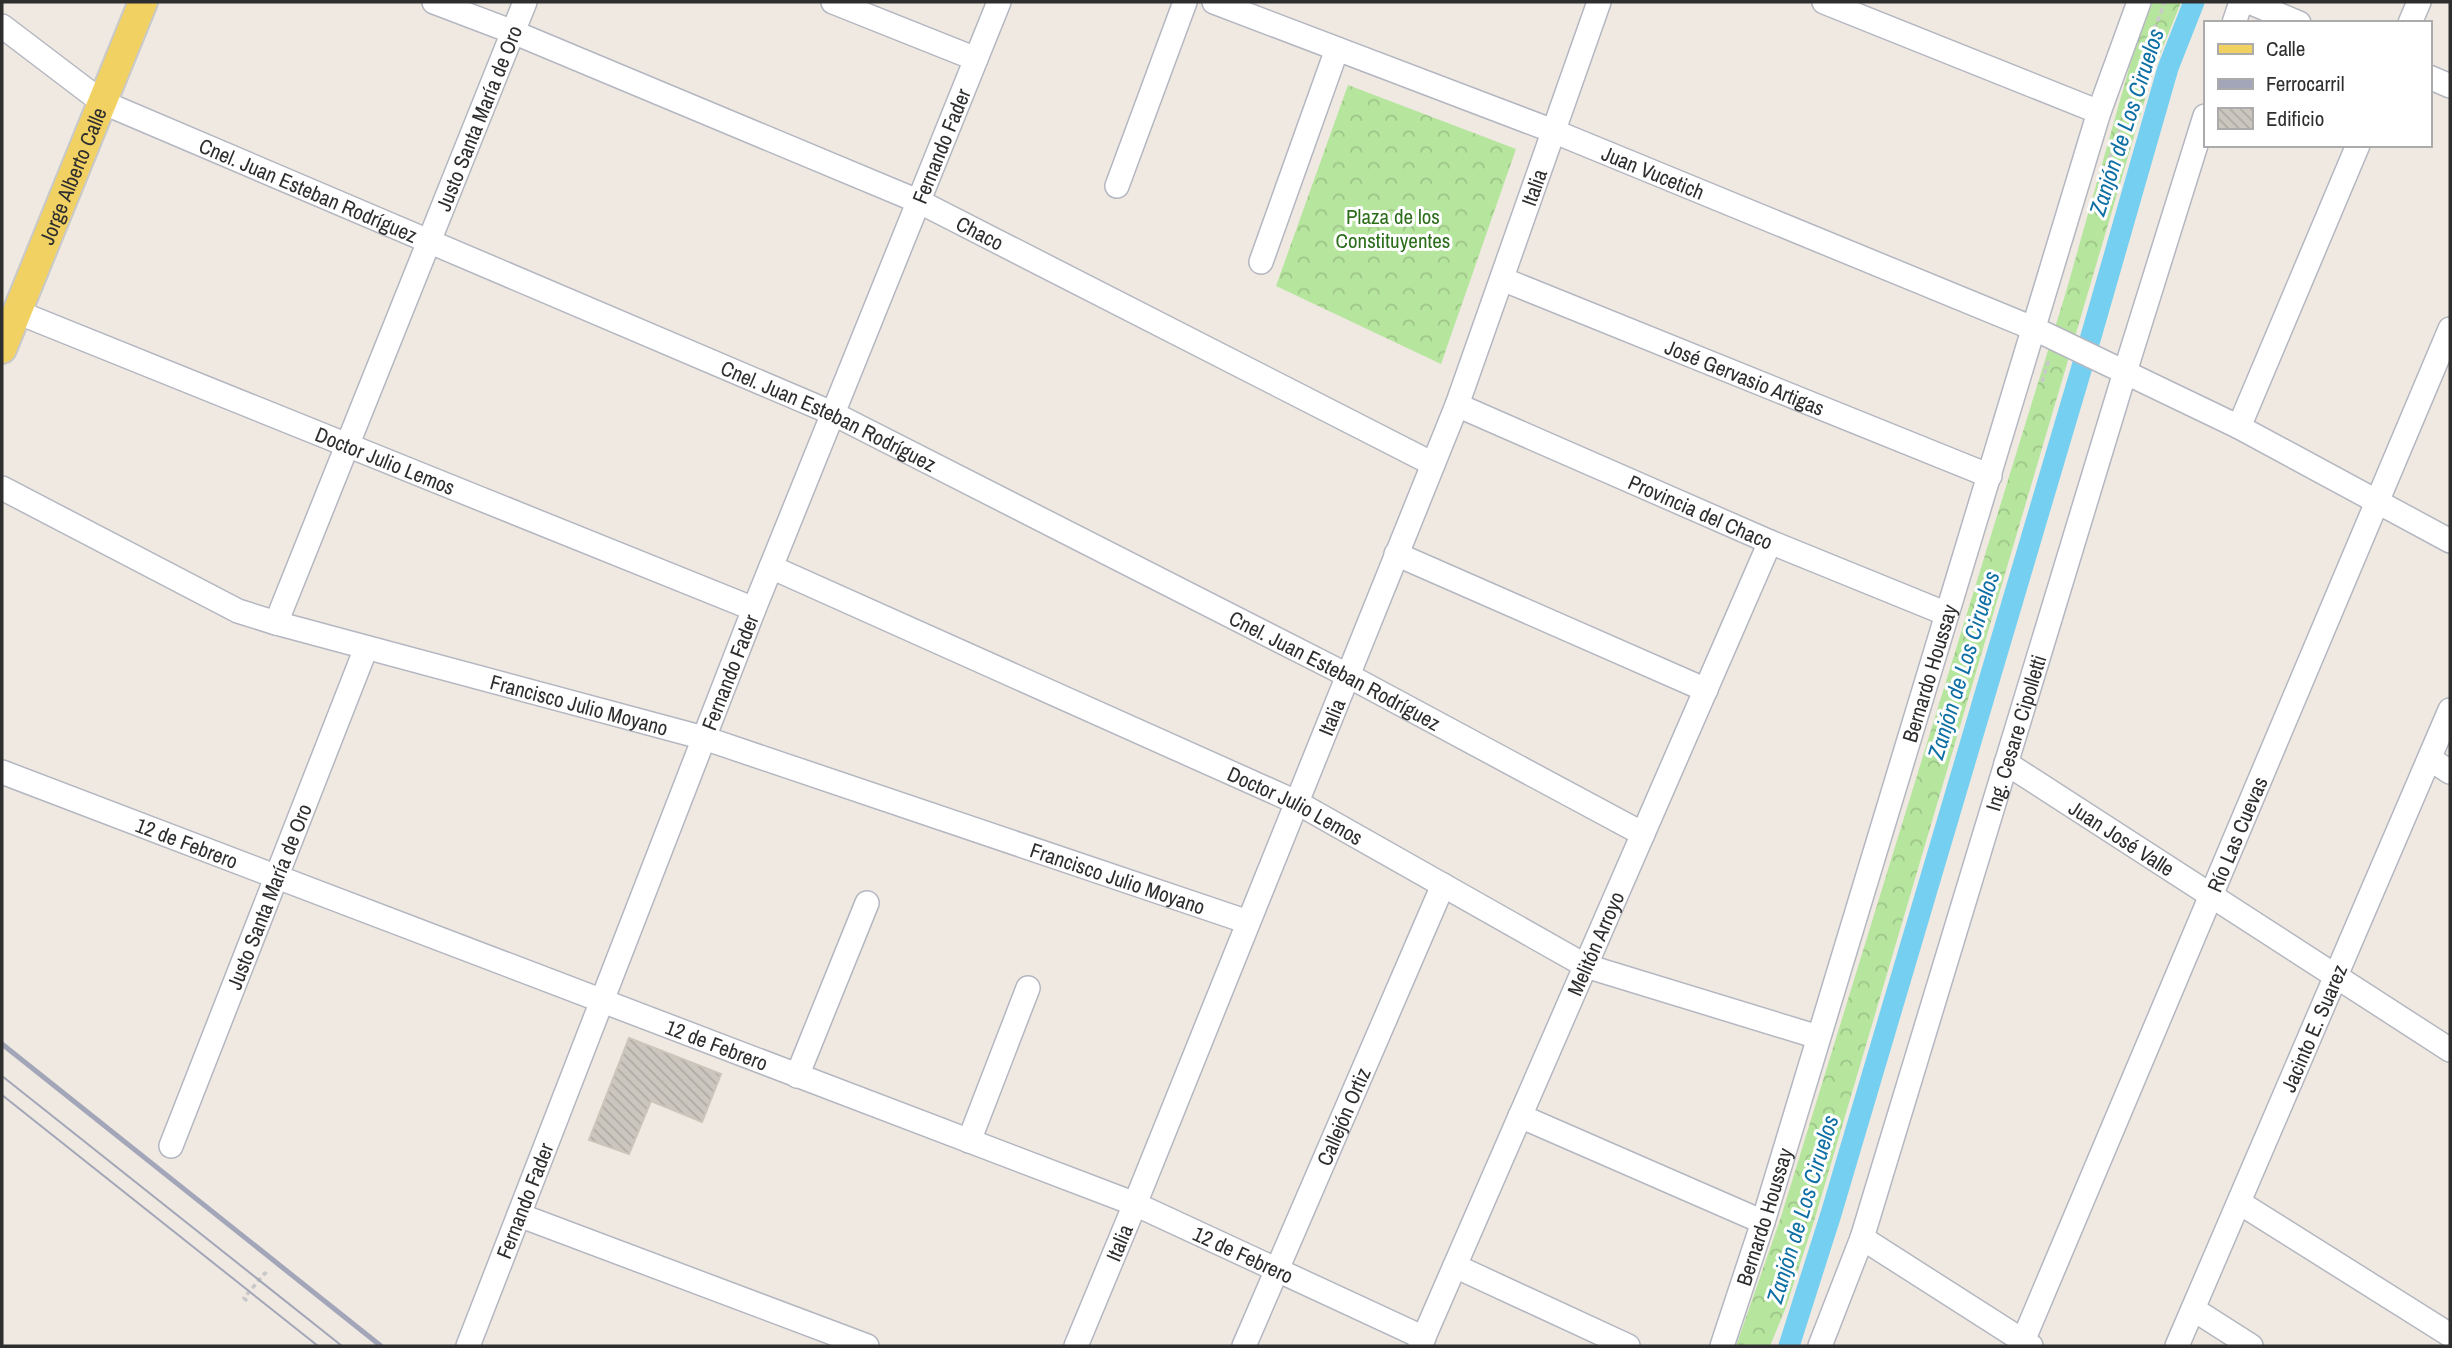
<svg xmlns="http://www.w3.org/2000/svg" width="2452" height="1348" font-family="'Archivo Narrow',sans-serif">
	<defs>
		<pattern id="forest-crowns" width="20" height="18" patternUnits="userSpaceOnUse" patternTransform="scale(1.75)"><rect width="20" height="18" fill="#b6e59e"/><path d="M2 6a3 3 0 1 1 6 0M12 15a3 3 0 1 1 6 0" fill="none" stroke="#9dc588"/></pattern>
		<pattern id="building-back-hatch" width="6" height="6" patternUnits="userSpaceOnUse" patternTransform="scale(1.75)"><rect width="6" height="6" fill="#cbc7bf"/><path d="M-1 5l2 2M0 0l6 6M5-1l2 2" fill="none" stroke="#afaba4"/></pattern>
	</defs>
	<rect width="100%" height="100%" fill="#efe9e1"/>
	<!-- forest -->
	<path fill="url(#forest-crowns)" d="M 2153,2 L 2181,2 L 2153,72 L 1815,1218 L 1786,1307 L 1770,1346 L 1736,1346 L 1780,1220 L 2066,292 L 2137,40 Z
		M 1348,85 L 1516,149 L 1441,364 L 1276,286 Z"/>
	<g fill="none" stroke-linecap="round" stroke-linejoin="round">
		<!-- canal -->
		<path stroke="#75cff0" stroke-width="21" d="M 1789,1346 L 1831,1214 L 2092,333 L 2168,68 L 2194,2"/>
	</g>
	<!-- building -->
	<path fill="url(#building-back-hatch)" stroke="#cbc5ba" stroke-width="2" d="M 629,1038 L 721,1074 L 702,1122 L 651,1101 L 629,1154 L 589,1140 Z"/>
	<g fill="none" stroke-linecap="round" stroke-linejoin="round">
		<!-- minor casing -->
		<g stroke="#b4b7c1" stroke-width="26">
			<g id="minor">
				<path id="s1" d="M 434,2 L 513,32 L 920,202 L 1433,464"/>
				<path d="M 833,2 L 976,59"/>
				<path id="s2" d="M 1214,2 L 1553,131 L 2035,329 L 2239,427 L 2450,541"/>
				<path d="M 1824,2 L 2099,112"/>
				<path d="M 2249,2 L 2299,23"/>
				<path d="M 2234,23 L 2241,2"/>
				<path d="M 2410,23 L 2419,2"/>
				<path id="s3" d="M 2,26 L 102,102 L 832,413 L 1347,675 L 1643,834"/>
				<path d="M 2429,77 L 2450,86"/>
				<path d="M 1117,186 L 1185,2"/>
				<path d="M 1261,262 L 1337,49"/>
				<path id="s4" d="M 1502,279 L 1990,476"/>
				<path id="s5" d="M 17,312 L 754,609"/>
				<path id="s6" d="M 1457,405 L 1770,542 L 1947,614"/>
				<path d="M 2239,427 L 2358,145"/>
				<path id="s7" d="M 2,488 L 238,611 L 276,623 L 704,738 L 1248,922"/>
				<path d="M 1396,554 L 1706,690"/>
				<path id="s8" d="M 771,567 L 1296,802 L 1586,966 L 1818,1037"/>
				<path id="s9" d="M 276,623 L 525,2"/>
				<path d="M 2430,759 L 2450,772"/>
				<path id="s10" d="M 2006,763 L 2450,1050"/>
				<path id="s11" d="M 2,772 L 1135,1204 L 1424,1338"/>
				<path d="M 797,1076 L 867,903"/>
				<path d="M 1520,1116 L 1763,1222"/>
				<path d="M 969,1141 L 1028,988"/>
				<path id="s12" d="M 171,1146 L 366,648"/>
				<path d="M 2240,1203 L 2450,1335"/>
				<path d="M 519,1215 L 867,1346"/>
				<path d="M 1862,1238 L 2031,1346"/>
				<path d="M 1455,1266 L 1628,1346"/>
				<path d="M 2193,1309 L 2251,1346"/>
				<path id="s13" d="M 2023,1341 L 2450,329"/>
				<path id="s14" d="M 468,1346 L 754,609 L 999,2"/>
				<path id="s15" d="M 1076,1346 L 1135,1204 L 1457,405 L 1599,2"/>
				<path id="s16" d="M 1244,1346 L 1443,885"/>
				<path id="s17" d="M 1420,1346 L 1770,542"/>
				<path id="s18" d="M 1722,1346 L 1763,1222 L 2099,112 L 2139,2"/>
				<path id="s19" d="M 1820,1346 L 1862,1238 L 2125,372 L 2205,116"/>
				<path id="s20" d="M 2177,1346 L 2450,710"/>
			</g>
		</g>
		<!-- major casing -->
		<g stroke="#c9c9c9" stroke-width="32">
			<g id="major">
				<path id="s21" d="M 2,349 L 143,2"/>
			</g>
		</g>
		<!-- path -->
		<path stroke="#c9c9c9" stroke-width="3.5" stroke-dasharray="5 3.5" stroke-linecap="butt" d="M 2148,45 L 2165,2
			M 2099,191 L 2143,59
			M 2042,382 L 2049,359
			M 247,1301 L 244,1298 L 265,1273 L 269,1277"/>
		<!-- minor -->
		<use href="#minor" stroke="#fff" stroke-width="23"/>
		<!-- major -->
		<use href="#major" stroke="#f2d163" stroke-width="28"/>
		<!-- tram -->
		<path stroke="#a3a6b8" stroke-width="2" d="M 2,1076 L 342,1346
			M 2,1095 L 318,1346"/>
		<!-- rail -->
		<path stroke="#a3a6b8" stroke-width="5" d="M 2,1044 L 381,1346"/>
	</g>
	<g text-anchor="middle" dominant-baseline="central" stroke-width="6" stroke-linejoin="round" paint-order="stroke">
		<!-- street labels -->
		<g font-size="21" fill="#2e2e2e" stroke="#fff">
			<text stroke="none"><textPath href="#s9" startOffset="544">Justo Santa María de Oro</textPath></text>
			<text stroke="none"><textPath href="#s14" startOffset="1290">Fernando Fader</textPath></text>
			<text stroke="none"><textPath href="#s2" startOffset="471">Juan Vucetich</textPath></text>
			<text stroke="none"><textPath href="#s21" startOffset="187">Jorge Alberto Calle</textPath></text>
			<text stroke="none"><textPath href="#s15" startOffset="1246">Italia</textPath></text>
			<text stroke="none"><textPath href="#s3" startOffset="350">Cnel. Juan Esteban Rodríguez</textPath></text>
			<text stroke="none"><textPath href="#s1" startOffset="593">Chaco</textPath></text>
			<text stroke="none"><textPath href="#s4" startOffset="262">José Gervasio Artigas</textPath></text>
			<text stroke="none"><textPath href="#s3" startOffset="917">Cnel. Juan Esteban Rodríguez</textPath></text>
			<text stroke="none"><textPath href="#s5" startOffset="397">Doctor Julio Lemos</textPath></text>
			<text stroke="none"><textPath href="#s6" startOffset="266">Provincia del Chaco</textPath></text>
			<text stroke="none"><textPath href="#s3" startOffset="1484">Cnel. Juan Esteban Rodríguez</textPath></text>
			<text stroke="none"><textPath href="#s14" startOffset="723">Fernando Fader</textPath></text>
			<text stroke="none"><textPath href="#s18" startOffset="704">Bernardo Houssay</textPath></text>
			<text stroke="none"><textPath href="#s7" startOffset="620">Francisco Julio Moyano</textPath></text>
			<text stroke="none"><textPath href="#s15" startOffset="679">Italia</textPath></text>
			<text stroke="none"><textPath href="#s19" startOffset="644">Ing. Cesare Cipolletti</textPath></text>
			<text stroke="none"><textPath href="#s8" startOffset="576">Doctor Julio Lemos</textPath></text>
			<text stroke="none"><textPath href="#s13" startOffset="550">Río Las Cuevas</textPath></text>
			<text stroke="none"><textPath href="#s10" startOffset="138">Juan José Valle</textPath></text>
			<text stroke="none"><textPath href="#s11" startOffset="198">12 de Febrero</textPath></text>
			<text stroke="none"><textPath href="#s7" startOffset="1186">Francisco Julio Moyano</textPath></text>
			<text stroke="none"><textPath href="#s12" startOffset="268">Justo Santa María de Oro</textPath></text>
			<text stroke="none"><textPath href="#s17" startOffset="439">Melitón Arroyo</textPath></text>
			<text stroke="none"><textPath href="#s20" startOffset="346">Jacinto E. Suarez</textPath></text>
			<text stroke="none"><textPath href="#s11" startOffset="765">12 de Febrero</textPath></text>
			<text stroke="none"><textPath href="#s16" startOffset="250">Callejón Ortiz</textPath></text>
			<text stroke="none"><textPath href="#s14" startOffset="156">Fernando Fader</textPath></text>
			<text stroke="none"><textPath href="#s18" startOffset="136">Bernardo Houssay</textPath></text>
			<text stroke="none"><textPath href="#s15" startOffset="112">Italia</textPath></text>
			<text stroke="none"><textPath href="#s11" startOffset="1332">12 de Febrero</textPath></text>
		</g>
		<!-- park labels -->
		<g font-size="21" fill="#2c6e1b" stroke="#fff">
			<text x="1393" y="216">Plaza de los<tspan x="1393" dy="24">Constituyentes</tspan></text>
		</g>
		<!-- water labels -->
		<g font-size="23" font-style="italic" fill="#0d6fa3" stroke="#fff">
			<text transform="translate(2126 122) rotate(-72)">Zanjón de Los Ciruelos</text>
			<text transform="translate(1963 665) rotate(-73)">Zanjón de Los Ciruelos</text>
			<text transform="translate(1802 1209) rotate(-73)">Zanjón de Los Ciruelos</text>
		</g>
	</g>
	<!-- border -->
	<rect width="2452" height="1348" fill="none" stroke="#2e2e2e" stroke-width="7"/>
	<!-- legend -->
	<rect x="2204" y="21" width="228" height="126" fill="#ffffff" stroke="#ababab" stroke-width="2"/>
	<rect x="2218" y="44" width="35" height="10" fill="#f2d163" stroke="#ababab" stroke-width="2"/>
	<text x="2266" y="56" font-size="21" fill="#2e2e2e">Calle</text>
	<rect x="2218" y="79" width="35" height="10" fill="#a3a6b8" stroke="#ababab" stroke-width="2"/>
	<text x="2266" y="91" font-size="21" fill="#2e2e2e">Ferrocarril</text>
	<rect x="2218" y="108" width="35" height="21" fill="url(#building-back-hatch)" stroke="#ababab" stroke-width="2"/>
	<text x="2266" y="126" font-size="21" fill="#2e2e2e">Edificio</text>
</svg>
